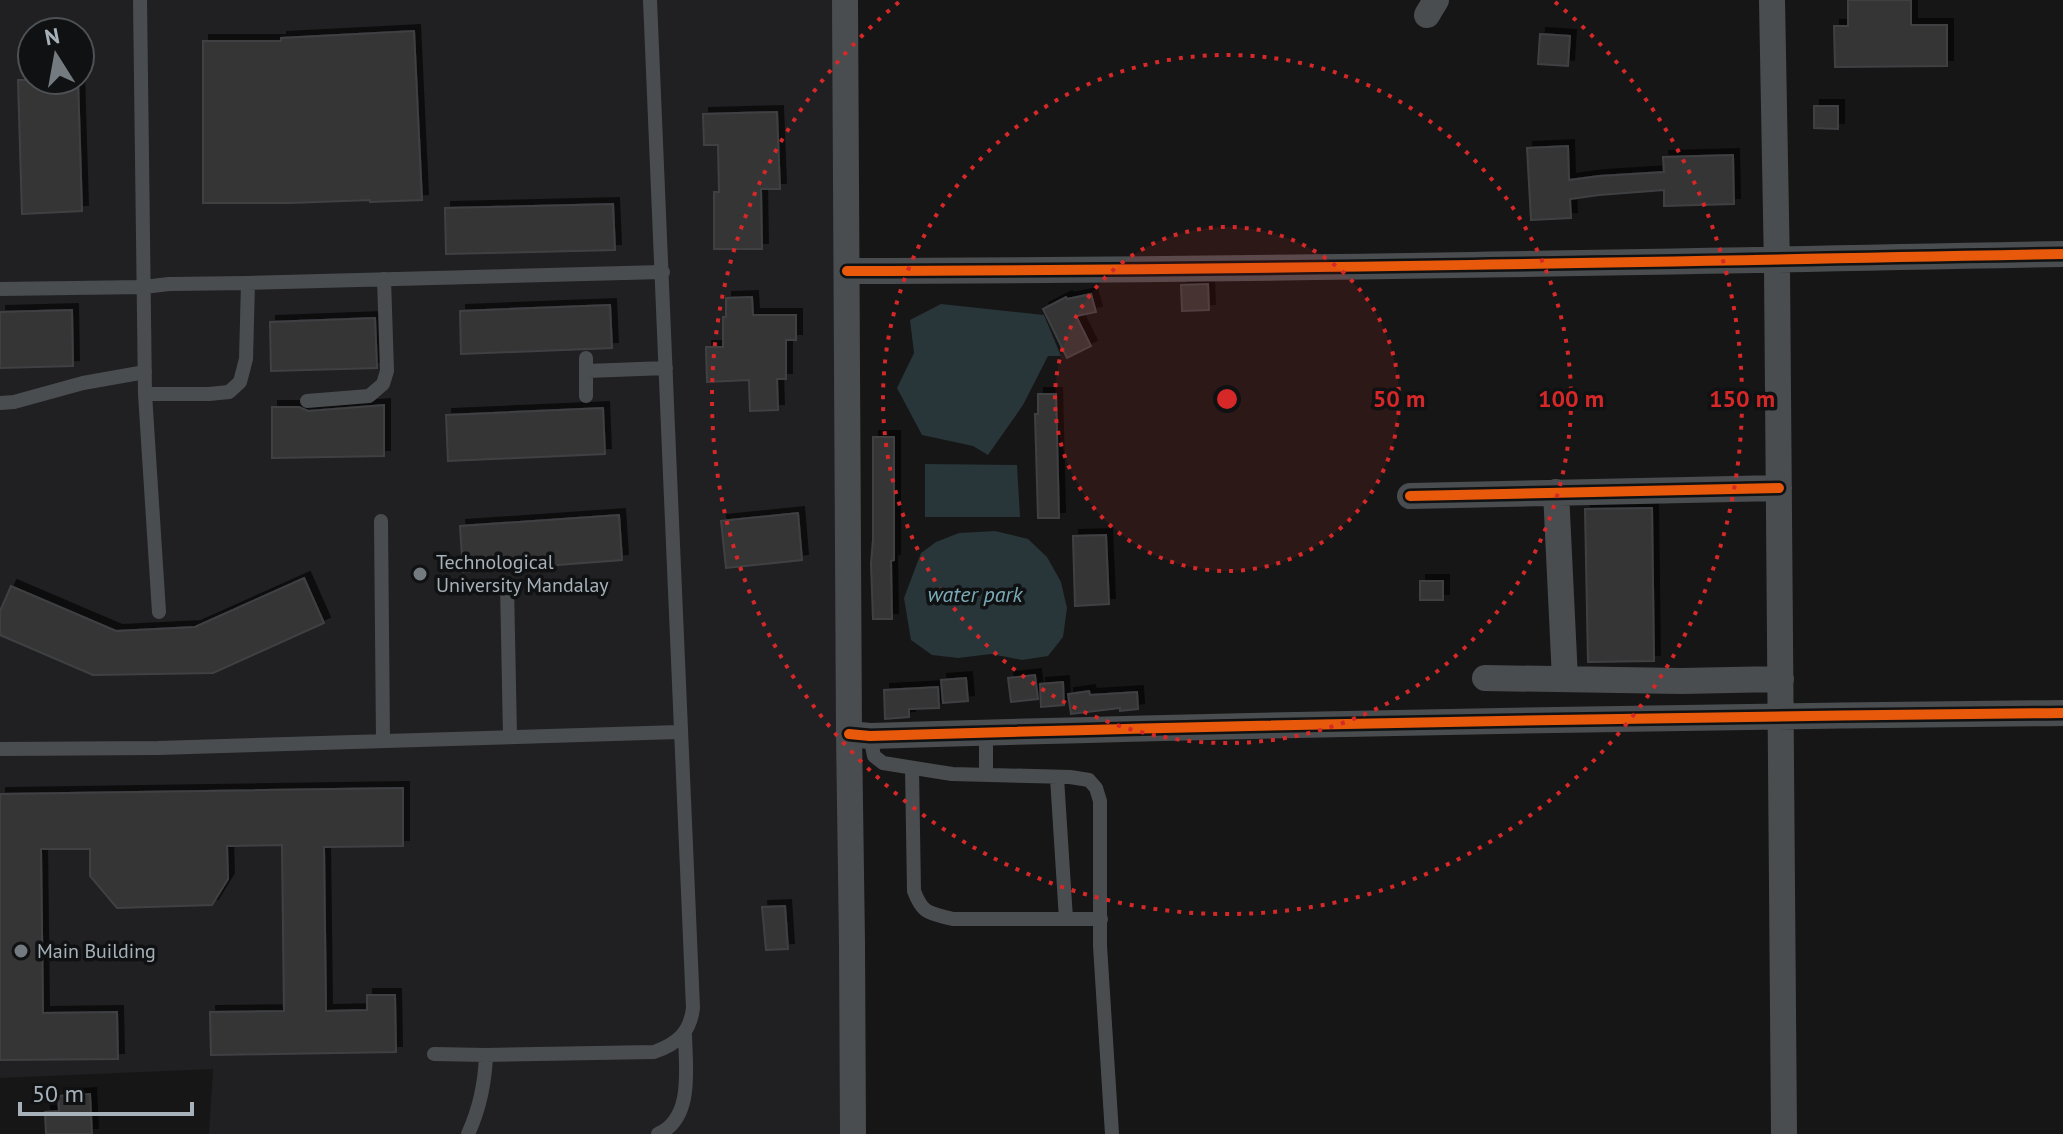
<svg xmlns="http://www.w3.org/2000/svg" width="2063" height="1134" font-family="'PT Sans',sans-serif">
	<defs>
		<filter id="shadow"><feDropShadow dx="6" dy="-6" stdDeviation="0" flood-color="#0009"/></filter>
	</defs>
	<rect width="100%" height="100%" fill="#161616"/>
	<!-- built -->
	<path fill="#202023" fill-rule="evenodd" d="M 0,0 L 833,0 L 847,1134 L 209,1134 L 213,1069 L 0,1078 ZM 32,32 L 80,32 L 80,80 L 32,80 Z"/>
	<!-- water -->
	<path fill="#283639" d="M 941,304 L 1044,315 L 1061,356 L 1048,356 L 1023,405 L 988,455 L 973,446 L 922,435 L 897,388 L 914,353 L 910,320 Z
		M 925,464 L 1017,465 L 1020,517 L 925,517 Z
		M 995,531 L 1028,539 L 1047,557 L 1061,582 L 1067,608 L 1063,637 L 1048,656 L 1022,660 L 991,654 L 958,658 L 932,655 L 911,640 L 904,598 L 921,553 L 936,542 L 959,533 Z"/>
	<!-- building -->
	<path fill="#343536" stroke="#3f4143" stroke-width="2" filter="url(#shadow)" d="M 1848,0 L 1911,0 L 1911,25 L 1947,25 L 1947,66 L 1835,67 L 1834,26 L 1848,26 Z
		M 414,31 L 422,200 L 370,202 L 370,200 L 290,203 L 203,203 L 203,41 L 281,41 L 281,38 Z
		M 1540,34 L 1570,36 L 1568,66 L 1538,64 Z
		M 18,80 L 78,80 L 82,211 L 22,214 Z
		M 1814,106 L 1838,106 L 1838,129 L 1814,128 Z
		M 777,112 L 780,189 L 761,189 L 762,249 L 714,249 L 714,192 L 719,192 L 718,145 L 704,145 L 703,114 Z
		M 1568,146 L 1569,180 L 1599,176 L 1664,172 L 1663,157 L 1733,155 L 1734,204 L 1664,206 L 1664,190 L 1599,195 L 1570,199 L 1571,218 L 1531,220 L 1527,148 Z
		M 613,204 L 615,250 L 446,254 L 445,208 Z
		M 1208,284 L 1209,310 L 1182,311 L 1181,285 Z
		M 1091,294 L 1096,312 L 1076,316 L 1091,346 L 1067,358 L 1043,309 L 1066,297 L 1067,299 Z
		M 752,297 L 753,315 L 796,315 L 796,340 L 786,340 L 786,379 L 777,379 L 778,410 L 750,411 L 749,380 L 707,382 L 706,347 L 723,347 L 723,317 L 726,317 L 726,298 Z
		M 610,305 L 612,348 L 461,354 L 460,311 Z
		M 72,310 L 73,366 L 0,368 L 0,312 Z
		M 375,318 L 377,368 L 271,371 L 270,322 Z
		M 1038,394 L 1056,394 L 1059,518 L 1038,518 L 1035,414 L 1038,414 Z
		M 384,405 L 384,456 L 272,458 L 272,407 L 299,407 L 308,411 Z
		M 603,408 L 605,454 L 448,461 L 446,415 Z
		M 873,437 L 894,437 L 894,560 L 891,561 L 892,619 L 873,619 L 871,564 L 873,539 Z
		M 1652,508 L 1654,661 L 1588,662 L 1585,509 Z
		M 798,513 L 802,560 L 726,568 L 721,521 Z
		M 619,515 L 622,560 L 463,572 L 460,526 Z
		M 1106,535 L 1109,604 L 1075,606 L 1073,536 Z
		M 304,578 L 324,623 L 213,673 L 93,675 L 0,635 L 0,611 L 11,586 L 116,631 L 195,627 Z
		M 1420,581 L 1443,581 L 1443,600 L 1420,600 Z
		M 1035,675 L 1038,699 L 1011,702 L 1008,678 Z
		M 966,678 L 968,701 L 943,703 L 941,680 Z
		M 1063,682 L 1064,705 L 1041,707 L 1040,684 Z
		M 938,687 L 939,708 L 909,709 L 909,717 L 885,719 L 884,690 Z
		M 1089,691 L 1090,695 L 1137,692 L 1138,709 L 1120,711 L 1120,708 L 1071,714 L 1068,694 Z
		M 403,788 L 403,846 L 324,847 L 326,1011 L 367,1010 L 367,995 L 395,995 L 396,1052 L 211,1055 L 210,1012 L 284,1011 L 282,845 L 227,846 L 228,879 L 212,905 L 117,908 L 90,876 L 90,849 L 41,849 L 43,1013 L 117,1012 L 118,1059 L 0,1060 L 0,794 Z
		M 785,906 L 788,949 L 766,950 L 762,907 Z
		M 90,1094 L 92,1134 L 46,1134 L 45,1112 L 59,1111 L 58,1096 Z"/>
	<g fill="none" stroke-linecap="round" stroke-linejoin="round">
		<!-- lane -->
		<path stroke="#4a4d4f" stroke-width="14" d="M 140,0 L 145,394 L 159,612
			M 0,289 L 144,287 L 169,284 L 248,283 L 663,272
			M 587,371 L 666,368
			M 145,394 L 209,394 L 229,392 L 240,382 L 246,359 L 248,283
			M 586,396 L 586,358
			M 307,401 L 369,396 L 383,384 L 387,371 L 384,279
			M 0,403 L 14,402 L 83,383 L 145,372
			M 381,521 L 383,741
			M 507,584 L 510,737
			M 986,733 L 986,775
			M 870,736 L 874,756 L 883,763 L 952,774 L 1070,777 L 1089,780 L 1096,788 L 1100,801 L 1100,946 L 1112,1134
			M 0,749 L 158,748 L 679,732
			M 912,768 L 914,891 C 923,915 930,913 953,919 L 1101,919
			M 1057,778 L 1066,919
			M 434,1054 L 486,1055 L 654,1052 C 677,1044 690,1033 693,1008 C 676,672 666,336 650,0
			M 468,1134 C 480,1108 485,1083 486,1055
			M 658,1134 C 695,1118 685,1064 685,1032"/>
		<!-- street -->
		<path stroke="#4a4d4f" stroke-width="26" d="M 845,0 L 849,734 L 852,943 L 853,1134
			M 1772,0 L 1777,268 L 1784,1134
			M 1427,15 L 1436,0
			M 847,271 C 1253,270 1658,262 2063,254
			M 1556,492 L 1565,679
			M 1410,496 L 1779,488
			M 1485,678 L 1681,681 L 1781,679
			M 849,734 L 870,736 C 1267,724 1665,717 2063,713"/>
		<!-- cycleway casing -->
		<g stroke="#101112" stroke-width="15">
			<path id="cycleway" d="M 847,271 C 1253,270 1658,262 2063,254
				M 1410,496 L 1779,488
				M 849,734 L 870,736 C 1267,724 1665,717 2063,713"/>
		</g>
		<!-- cycleway -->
		<use href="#cycleway" stroke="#e8590c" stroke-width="10"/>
	</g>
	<!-- distance rings -->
	<circle cx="1227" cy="399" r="172" fill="#d62828" fill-opacity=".12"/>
	<g fill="none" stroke="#d62828" stroke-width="4" stroke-dasharray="4 8">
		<circle cx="1227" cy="399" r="172"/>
		<circle cx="1227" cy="399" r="344"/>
		<path d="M1555 2A515 515 0 1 1 899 2"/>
	</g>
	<!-- markers -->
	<g fill="#747b80" stroke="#101112" stroke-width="3">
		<circle cx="420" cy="574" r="8"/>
		<circle cx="21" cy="951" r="8"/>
	</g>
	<g text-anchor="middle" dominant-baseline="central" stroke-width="7" stroke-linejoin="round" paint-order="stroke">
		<!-- poi labels -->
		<g font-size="20" fill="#a6b1b9" stroke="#101112" text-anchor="start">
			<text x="436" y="562">Technological<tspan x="436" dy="23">University Mandalay</tspan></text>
			<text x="37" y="951">Main Building</text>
		</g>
		<!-- water labels -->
		<g font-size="22" font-style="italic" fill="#7aaab6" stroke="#101112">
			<text x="975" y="594">water park</text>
		</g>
	</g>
	<circle cx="1227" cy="399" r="12" fill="#d62828" stroke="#101112" stroke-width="4"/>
	<g font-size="24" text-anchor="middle" font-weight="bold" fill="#d62828" stroke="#101112" stroke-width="7" stroke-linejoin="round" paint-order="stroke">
		<text x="1399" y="407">50 m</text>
		<text x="1571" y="407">100 m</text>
		<text x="1742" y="407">150 m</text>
	</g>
	<!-- north arrow -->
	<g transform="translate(56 56) rotate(349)"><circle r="38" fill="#101112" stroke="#4c5155" stroke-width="2"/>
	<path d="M0-6L14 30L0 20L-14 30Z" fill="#747b80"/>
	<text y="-12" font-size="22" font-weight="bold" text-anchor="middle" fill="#a6b1b9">N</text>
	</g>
	<!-- scale -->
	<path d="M20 1102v12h172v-12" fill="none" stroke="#a6b1b9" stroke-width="4"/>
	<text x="32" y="1102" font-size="24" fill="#a6b1b9" stroke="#101112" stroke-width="6" paint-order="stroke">50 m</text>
</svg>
